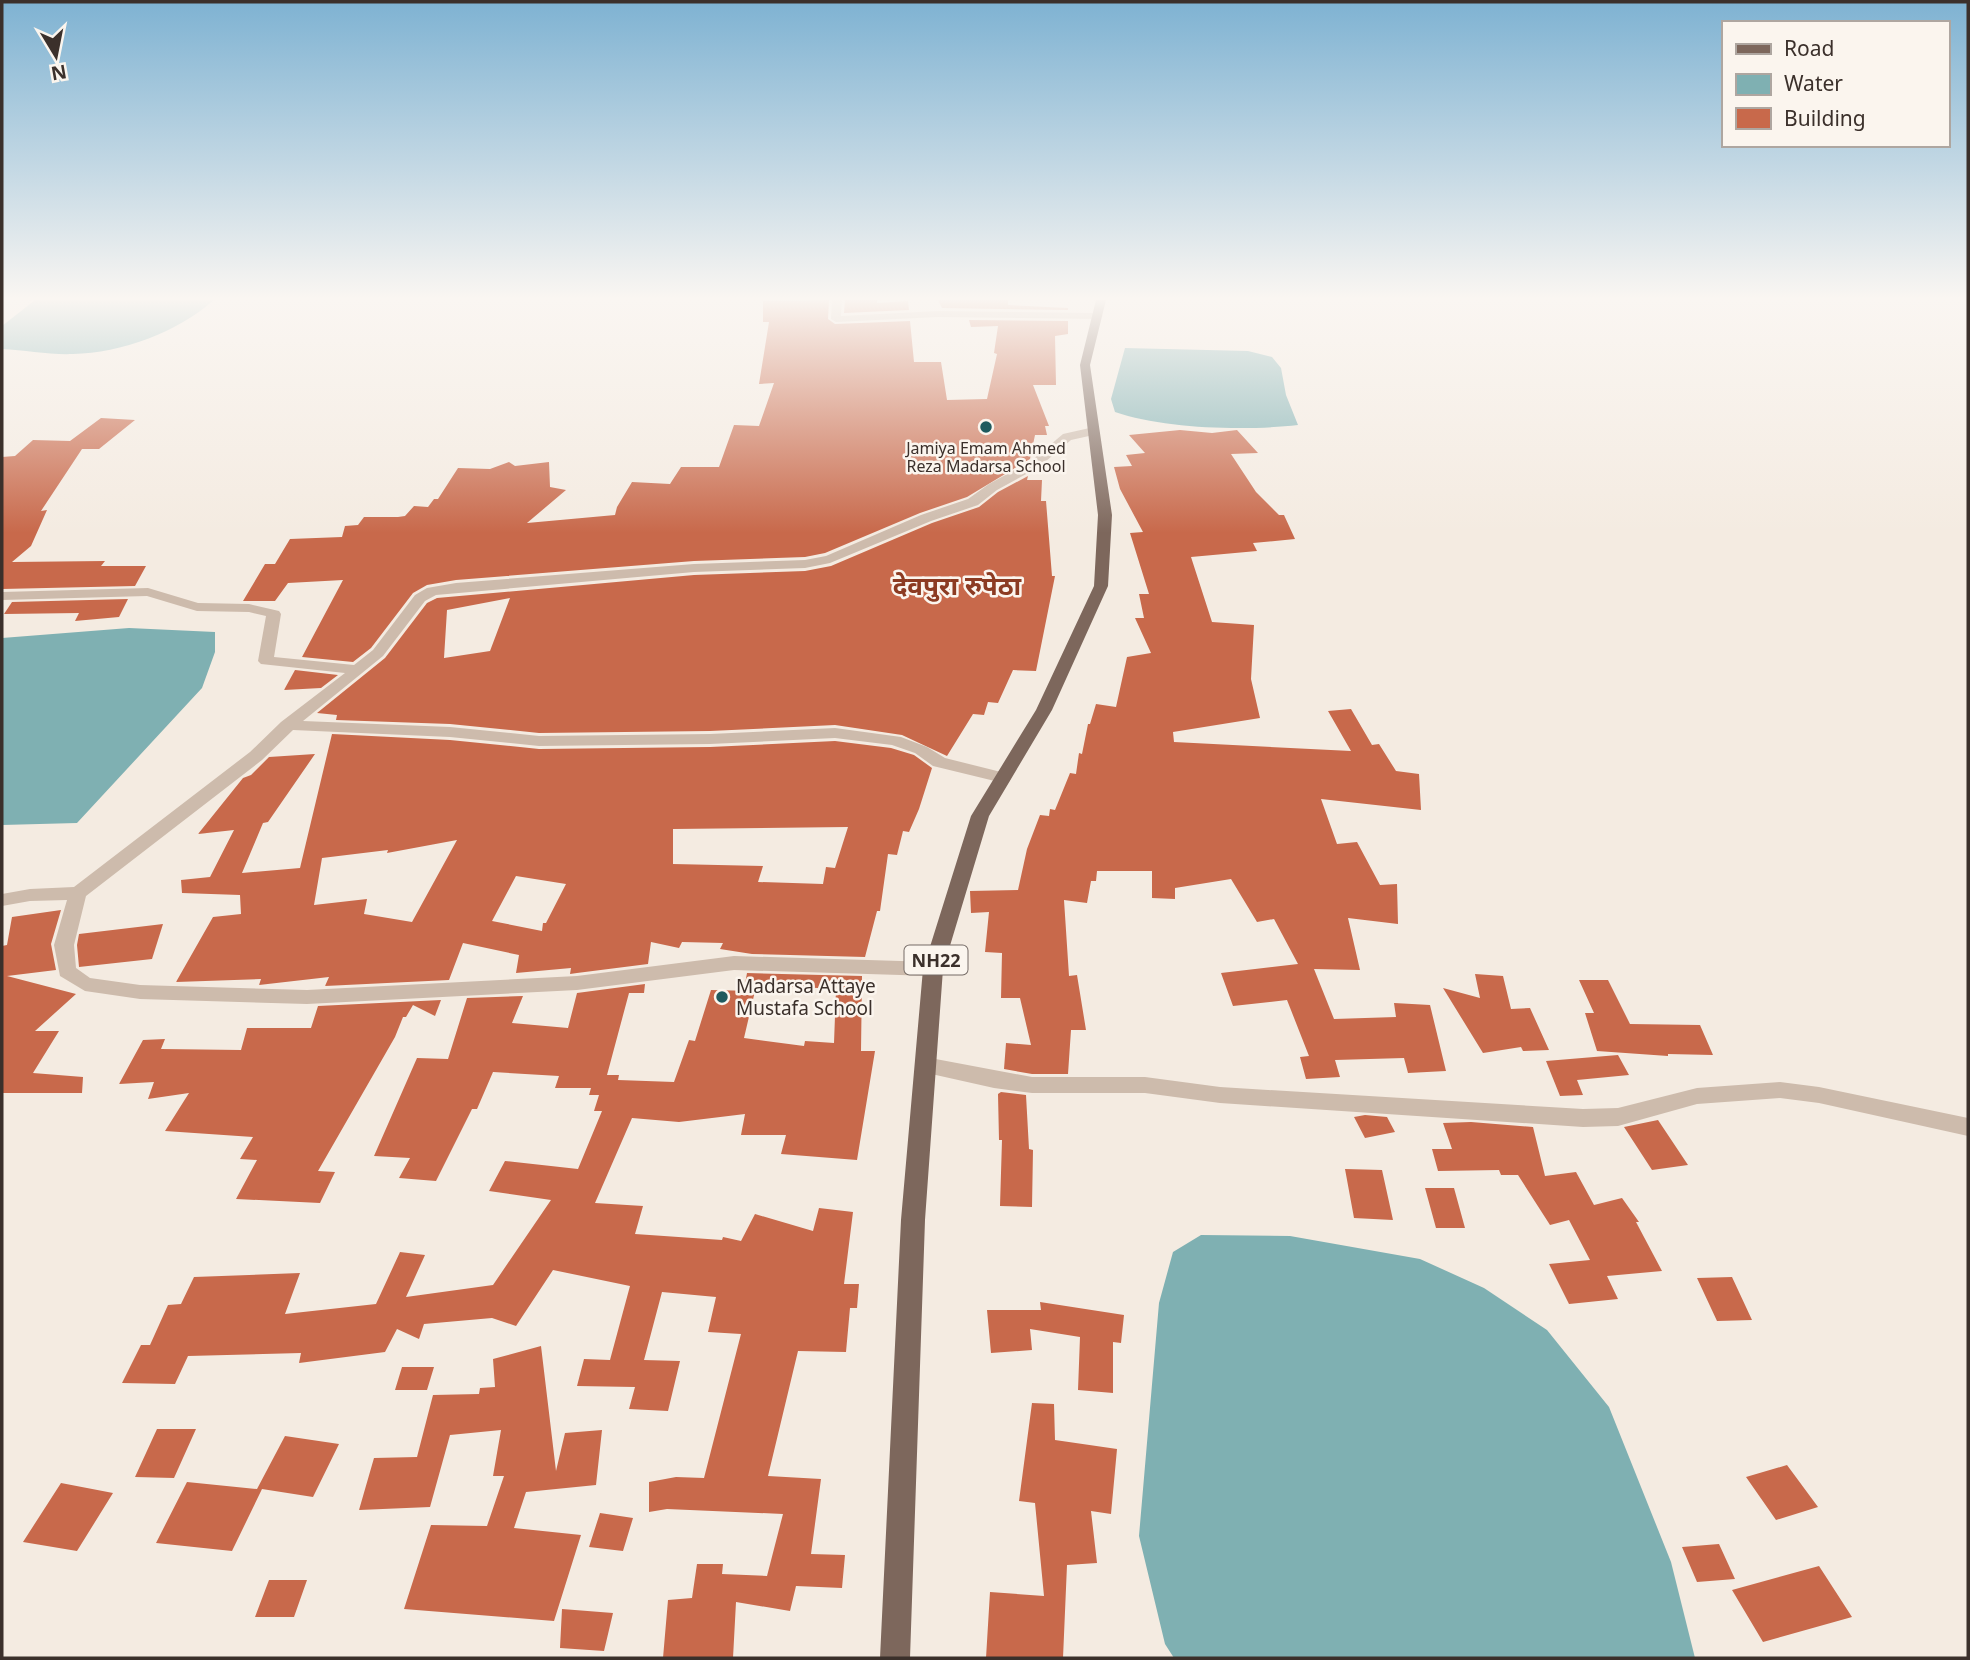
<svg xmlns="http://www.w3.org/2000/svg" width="1970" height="1660" font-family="'Noto Sans','Noto Sans Devanagari',sans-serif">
	<rect width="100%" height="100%" fill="#f4ebe1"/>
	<!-- water -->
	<path fill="#7fb0b2" d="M 35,300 L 214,300 C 178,332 121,353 73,354 C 50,355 25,350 2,349 L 2,326 Z
		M 1125,348 L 1248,351 L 1272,357 L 1281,368 L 1286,395 L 1298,425 C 1246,431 1164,429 1115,412 L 1111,399 Z
		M 129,628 L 215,632 L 215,652 L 202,688 L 77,823 L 2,825 L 2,638 Z
		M 1201,1235 L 1290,1236 L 1420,1259 L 1484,1288 L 1547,1330 L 1609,1407 L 1671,1562 L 1695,1658 L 1174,1658 L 1165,1644 L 1139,1536 L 1159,1303 L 1173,1252 Z"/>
	<!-- building -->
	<path fill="#c8694b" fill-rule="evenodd" d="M 829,300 L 828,319 L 835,324 L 910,321 L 914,362 L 941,362 L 947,400 L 987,399 L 997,354 L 994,353 L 998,326 L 971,327 L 969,320 L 1068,321 L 1068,334 L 1055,336 L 1056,385 L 1033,385 L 1049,426 L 1045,426 L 1047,435 L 1035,435 L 1030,459 L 967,497 L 920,513 L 825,553 L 805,557 L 694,561 L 456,580 L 427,585 L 413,593 L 371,648 L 353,662 L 302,657 L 343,580 L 288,583 L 275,601 L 243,601 L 265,564 L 275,564 L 290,539 L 342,537 L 345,526 L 358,525 L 364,517 L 398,517 L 405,516 L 414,506 L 428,507 L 434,499 L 438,499 L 458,468 L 490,469 L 509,462 L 515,466 L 549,462 L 550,487 L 566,490 L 527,523 L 615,515 L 617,507 L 632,482 L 670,484 L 681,467 L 719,467 L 734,425 L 759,426 L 774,383 L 759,384 L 769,322 L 763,322 L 763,301 Z
		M 845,300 L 877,300 L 877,303 L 908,301 L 909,310 L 844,313 Z
		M 938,300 L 1008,300 L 1008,305 L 1068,308 L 1068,310 L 942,308 Z
		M 101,418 L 135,420 L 99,449 L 82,449 L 41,511 L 47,510 L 31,546 L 12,562 L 105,561 L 101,566 L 146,566 L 135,586 L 2,589 L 2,457 L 15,456 L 33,440 L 70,441 Z
		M 1180,430 L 1212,433 L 1237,430 L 1258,453 L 1231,454 L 1256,492 L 1279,515 L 1284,515 L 1295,539 L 1253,543 L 1257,551 L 1191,557 L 1212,622 L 1254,625 L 1251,679 L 1260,718 L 1173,732 L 1174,742 L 1351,751 L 1328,711 L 1351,709 L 1372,745 L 1379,744 L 1396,771 L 1419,774 L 1421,810 L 1321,799 L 1337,844 L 1357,842 L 1380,885 L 1397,884 L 1398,924 L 1348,918 L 1360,970 L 1314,969 L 1334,1019 L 1396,1017 L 1394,1003 L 1430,1005 L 1446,1071 L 1408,1073 L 1404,1058 L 1335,1060 L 1340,1077 L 1306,1079 L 1300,1057 L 1309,1056 L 1287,1000 L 1233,1006 L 1221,973 L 1298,964 L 1274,919 L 1257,922 L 1231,879 L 1175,888 L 1175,899 L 1152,898 L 1152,871 L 1097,871 L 1096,881 L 1091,881 L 1087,903 L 1064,900 L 1069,976 L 1077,975 L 1086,1030 L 1071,1030 L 1068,1074 L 1032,1074 L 1004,1069 L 1006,1043 L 1031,1045 L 1020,998 L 1001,998 L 1002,953 L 985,952 L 989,912 L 971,913 L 970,891 L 1018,890 L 1027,849 L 1040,815 L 1049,816 L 1050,809 L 1055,810 L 1070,773 L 1076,774 L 1079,753 L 1082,754 L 1088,724 L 1090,724 L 1096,704 L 1116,707 L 1127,657 L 1151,653 L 1135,618 L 1144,618 L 1139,594 L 1149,594 L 1130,533 L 1143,532 L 1120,489 L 1114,467 L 1132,466 L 1126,455 L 1145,453 L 1129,435 Z
		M 1028,476 L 1027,480 L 1042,480 L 1041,501 L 1046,501 L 1052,576 L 1055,576 L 1036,671 L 1013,670 L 998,703 L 988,702 L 984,715 L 973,714 L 947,756 L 902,735 L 835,725 L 710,731 L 539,733 L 450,724 L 336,720 L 337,715 L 317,713 L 385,658 L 427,603 L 437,598 L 694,575 L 805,571 L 831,566 L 932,523 L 979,507 L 998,492 ZM 510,598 L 490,651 L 444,658 L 447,610 Z
		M 128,599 L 119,617 L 75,621 L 79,613 L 4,614 L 12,602 Z
		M 295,670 L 338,675 L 321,688 L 284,690 Z
		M 332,734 L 450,740 L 539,749 L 710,747 L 835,741 L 891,748 L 914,755 L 932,768 L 919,809 L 909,832 L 903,831 L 897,855 L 888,854 L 880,911 L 877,911 L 865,957 L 752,954 L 720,949 L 723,943 L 682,942 L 679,948 L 651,942 L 648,964 L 577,973 L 570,974 L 571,968 L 516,973 L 519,955 L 463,943 L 449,980 L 325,986 L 329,977 L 259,985 L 261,979 L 176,982 L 213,917 L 241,914 L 240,895 L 182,893 L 181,880 L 210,877 L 234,830 L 198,834 L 243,778 L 251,775 L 269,757 L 315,754 L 268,822 L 263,823 L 242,873 L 300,868 ZM 848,827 L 835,868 L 826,867 L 823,884 L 758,882 L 763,866 L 673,864 L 673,829 ZM 457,840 L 412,922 L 364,914 L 367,899 L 314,905 L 322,858 L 388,850 L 387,853 ZM 516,876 L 566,884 L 546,923 L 543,923 L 542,931 L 492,921 Z
		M 61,910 L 51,944 L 56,970 L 7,976 L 76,994 L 35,1031 L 59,1031 L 33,1073 L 83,1077 L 82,1093 L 2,1093 L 2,946 L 7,945 L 12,917 Z
		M 163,924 L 152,959 L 79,967 L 77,945 L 79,934 Z
		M 747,973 L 862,976 L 861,1051 L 875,1051 L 857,1160 L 781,1154 L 786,1135 L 741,1135 L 745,1114 L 679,1122 L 632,1118 L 595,1203 L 643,1206 L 635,1234 L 722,1240 L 723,1237 L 741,1241 L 755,1214 L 813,1231 L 819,1208 L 853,1212 L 844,1284 L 859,1284 L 857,1308 L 850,1308 L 846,1352 L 798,1351 L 768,1476 L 821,1479 L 811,1554 L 845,1555 L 842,1588 L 796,1586 L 790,1611 L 736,1602 L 733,1658 L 663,1658 L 668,1600 L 692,1598 L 697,1564 L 723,1564 L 722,1574 L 767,1576 L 783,1514 L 667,1509 L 649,1512 L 649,1482 L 676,1477 L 704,1478 L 741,1334 L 708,1332 L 716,1297 L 662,1292 L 644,1360 L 680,1361 L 668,1411 L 629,1409 L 635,1387 L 577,1386 L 584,1359 L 610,1360 L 630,1286 L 553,1270 L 516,1326 L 492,1318 L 424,1324 L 419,1339 L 397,1329 L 385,1352 L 299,1363 L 301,1353 L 188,1356 L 175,1384 L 122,1383 L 141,1345 L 150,1345 L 168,1305 L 181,1304 L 194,1277 L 300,1273 L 285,1314 L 376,1304 L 400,1252 L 425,1255 L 406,1297 L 493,1285 L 551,1200 L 489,1191 L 505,1161 L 578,1169 L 602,1111 L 594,1111 L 599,1095 L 589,1095 L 591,1088 L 555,1088 L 559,1076 L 493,1072 L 477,1109 L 472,1109 L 436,1181 L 399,1178 L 410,1158 L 374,1156 L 417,1058 L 448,1059 L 467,998 L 523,996 L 512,1023 L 568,1028 L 577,993 L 645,984 L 644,993 L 629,993 L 607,1075 L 619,1075 L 618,1080 L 674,1082 L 689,1040 L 695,1041 L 711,990 L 755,991 L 744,1038 L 804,1046 L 805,1041 L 834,1043 L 836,989 L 745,984 Z
		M 1475,974 L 1503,976 L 1511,1009 L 1530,1008 L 1549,1050 L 1523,1051 L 1521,1047 L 1483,1053 L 1443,988 L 1480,998 Z
		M 1579,980 L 1608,980 L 1630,1024 L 1700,1025 L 1713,1055 L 1668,1054 L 1668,1056 L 1597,1051 L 1585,1013 L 1594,1013 Z
		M 441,1000 L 435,1016 L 413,1005 L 406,1017 L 403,1017 L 395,1037 L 318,1171 L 335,1172 L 320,1203 L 236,1199 L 257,1160 L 240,1159 L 253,1137 L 165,1131 L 189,1093 L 148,1099 L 154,1082 L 119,1084 L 143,1040 L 165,1039 L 161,1049 L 241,1050 L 247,1028 L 311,1028 L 318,1006 Z
		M 1618,1055 L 1629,1075 L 1577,1080 L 1583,1095 L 1560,1096 L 1546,1061 Z
		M 1001,1092 L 1026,1095 L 1029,1149 L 1033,1150 L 1032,1207 L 1000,1206 L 1002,1140 L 999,1140 L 998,1094 Z
		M 1365,1115 L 1387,1117 L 1395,1132 L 1365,1138 L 1354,1117 Z
		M 1658,1120 L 1688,1165 L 1652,1170 L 1624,1127 Z
		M 1471,1122 L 1533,1127 L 1545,1176 L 1576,1172 L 1594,1205 L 1622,1198 L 1639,1222 L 1636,1222 L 1662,1271 L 1607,1276 L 1618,1299 L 1569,1304 L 1549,1264 L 1590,1260 L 1569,1220 L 1550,1225 L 1518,1175 L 1501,1175 L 1499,1170 L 1438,1171 L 1432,1149 L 1452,1149 L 1443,1123 Z
		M 1345,1169 L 1382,1170 L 1393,1220 L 1354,1218 Z
		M 1425,1188 L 1454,1188 L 1465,1228 L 1436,1228 Z
		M 1732,1277 L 1752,1320 L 1717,1321 L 1697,1278 Z
		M 1040,1302 L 1124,1315 L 1121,1343 L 1113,1342 L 1113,1393 L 1078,1390 L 1080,1337 L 1030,1329 L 1032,1350 L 991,1353 L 987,1310 L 1041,1310 Z
		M 541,1346 L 556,1471 L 565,1433 L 602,1430 L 596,1485 L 526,1492 L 514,1528 L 581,1535 L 554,1621 L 404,1609 L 431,1525 L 487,1526 L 504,1476 L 493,1476 L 501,1430 L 450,1435 L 430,1507 L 359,1510 L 374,1458 L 417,1457 L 433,1395 L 479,1394 L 480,1388 L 495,1387 L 493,1359 Z
		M 402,1367 L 434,1367 L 427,1390 L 395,1390 Z
		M 1032,1403 L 1054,1404 L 1055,1440 L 1117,1449 L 1111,1514 L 1091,1511 L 1097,1563 L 1067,1565 L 1063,1658 L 986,1658 L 990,1592 L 1044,1596 L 1035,1503 L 1019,1501 Z
		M 157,1429 L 196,1429 L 174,1478 L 135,1477 Z
		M 285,1436 L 339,1444 L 313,1497 L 262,1489 L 232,1551 L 156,1543 L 187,1482 L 257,1489 Z
		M 1787,1465 L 1818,1507 L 1776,1520 L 1746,1477 Z
		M 61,1483 L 113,1493 L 77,1551 L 23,1542 Z
		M 600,1513 L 633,1518 L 623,1551 L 589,1547 Z
		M 1719,1544 L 1735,1579 L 1697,1582 L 1682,1547 Z
		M 1819,1566 L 1852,1617 L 1763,1642 L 1732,1590 Z
		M 269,1580 L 307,1580 L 294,1617 L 255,1617 Z
		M 562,1609 L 613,1613 L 604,1651 L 560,1648 Z"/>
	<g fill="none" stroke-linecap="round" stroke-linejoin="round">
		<!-- minor -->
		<path fill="#cdbbac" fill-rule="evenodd" d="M 832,300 L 842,300 L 841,316 L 938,311 L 1098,313 L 1103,316 L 1098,319 L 938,317 L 836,322 L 831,319 Z
			M 1094,427 L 1098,428 L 1098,434 L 1071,440 L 1039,467 L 997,490 L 978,505 L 931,521 L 830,563 L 805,568 L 694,572 L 436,595 L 425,601 L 383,656 L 303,721 L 450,727 L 539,736 L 710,734 L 835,728 L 901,737 L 927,747 L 945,758 L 1009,774 L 1011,778 L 1009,782 L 1003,783 L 933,766 L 915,753 L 892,745 L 835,738 L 710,744 L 539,746 L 450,737 L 293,730 L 262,760 L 86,896 L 74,945 L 76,968 L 90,978 L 140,985 L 307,990 L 577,976 L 734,956 L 933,962 L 940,964 L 943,969 L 940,974 L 933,976 L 734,970 L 577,990 L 307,1004 L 140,999 L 85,991 L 60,976 L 54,945 L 67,900 L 30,901 L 2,906 L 2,894 L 30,889 L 74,887 L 250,752 L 281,722 L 345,673 L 261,664 L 258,661 L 266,616 L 249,612 L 197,611 L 147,596 L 2,600 L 2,592 L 148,588 L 198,603 L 249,604 L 279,611 L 281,614 L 274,657 L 354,665 L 373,650 L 415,595 L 427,588 L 456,583 L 694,564 L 805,560 L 826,556 L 921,515 L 968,499 L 989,484 L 1031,461 L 1063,434 Z
			M 925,1057 L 1032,1077 L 1145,1077 L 1220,1087 L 1583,1109 L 1618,1108 L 1697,1088 L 1780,1082 L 1819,1087 L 1968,1118 L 1968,1136 L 1819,1103 L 1780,1098 L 1697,1104 L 1618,1126 L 1583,1127 L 1220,1103 L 1145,1093 L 1032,1093 L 994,1088 L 918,1071 L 915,1065 L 918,1059 Z"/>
		<!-- primary -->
		<path fill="#7d675c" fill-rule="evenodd" d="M 1096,300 L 1106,300 L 1090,365 L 1112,515 L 1108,586 L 1052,710 L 989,816 L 943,969 L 925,1220 L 910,1658 L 880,1658 L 901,1220 L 923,969 L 971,816 L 1036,710 L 1094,586 L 1098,515 L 1080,365 Z"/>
	</g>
	<!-- sky -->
	<linearGradient id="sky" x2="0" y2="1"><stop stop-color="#7eb2d2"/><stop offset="0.56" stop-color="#faf6f2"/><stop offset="1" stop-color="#faf6f2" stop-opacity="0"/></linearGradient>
	<rect width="1970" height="533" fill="url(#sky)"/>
	<!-- markers -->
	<g fill="#1f5a5e" stroke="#fbf5ee" stroke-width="2.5">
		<circle cx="986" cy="427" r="7"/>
		<circle cx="722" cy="997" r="7"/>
	</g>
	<g text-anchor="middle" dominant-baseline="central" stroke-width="5" stroke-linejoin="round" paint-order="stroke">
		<!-- far-poi labels -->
		<g font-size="16" fill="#3b302b" stroke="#fbf5ee">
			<text x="986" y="448">Jamiya Emam Ahmed<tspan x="986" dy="18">Reza Madarsa School</tspan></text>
		</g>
		<!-- shield labels -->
		<rect fill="#fbf5ee" stroke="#756b66" stroke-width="2" x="904.5" y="945.5" width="63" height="29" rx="5"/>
		<g font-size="18" font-weight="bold" fill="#3b302b">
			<text x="936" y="960">NH22</text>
		</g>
		<!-- poi labels -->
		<g font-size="19" fill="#3b302b" stroke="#fbf5ee" text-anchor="start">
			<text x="736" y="986">Madarsa Attaye<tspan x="736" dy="22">Mustafa School</tspan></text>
		</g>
		<!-- district labels -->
		<g font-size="26" font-weight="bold" fill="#8c3b22" stroke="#fbf5ee">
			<text x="957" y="585">देवपुरा रुपेठा</text>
		</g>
	</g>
	<!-- border -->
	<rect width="1970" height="1660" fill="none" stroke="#3b302b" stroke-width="7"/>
	<!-- legend -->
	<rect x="1722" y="21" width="228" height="126" fill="#fbf5ee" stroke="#aea6a0" stroke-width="2"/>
	<rect x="1736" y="44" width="35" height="10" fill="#7d675c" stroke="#aea6a0" stroke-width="2"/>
	<text x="1784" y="56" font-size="21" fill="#3b302b">Road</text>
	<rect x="1736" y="74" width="35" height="21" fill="#7fb0b2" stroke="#aea6a0" stroke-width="2"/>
	<text x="1784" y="91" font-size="21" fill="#3b302b">Water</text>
	<rect x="1736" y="108" width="35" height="21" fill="#c8694b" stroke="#aea6a0" stroke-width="2"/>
	<text x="1784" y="126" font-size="21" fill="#3b302b">Building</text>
	<!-- north arrow -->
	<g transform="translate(56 56) rotate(170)" stroke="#fbf5ee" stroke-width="5" paint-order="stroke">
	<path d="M0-5L12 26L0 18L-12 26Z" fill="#3b302b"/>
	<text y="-10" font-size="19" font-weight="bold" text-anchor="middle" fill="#3b302b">N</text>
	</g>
</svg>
